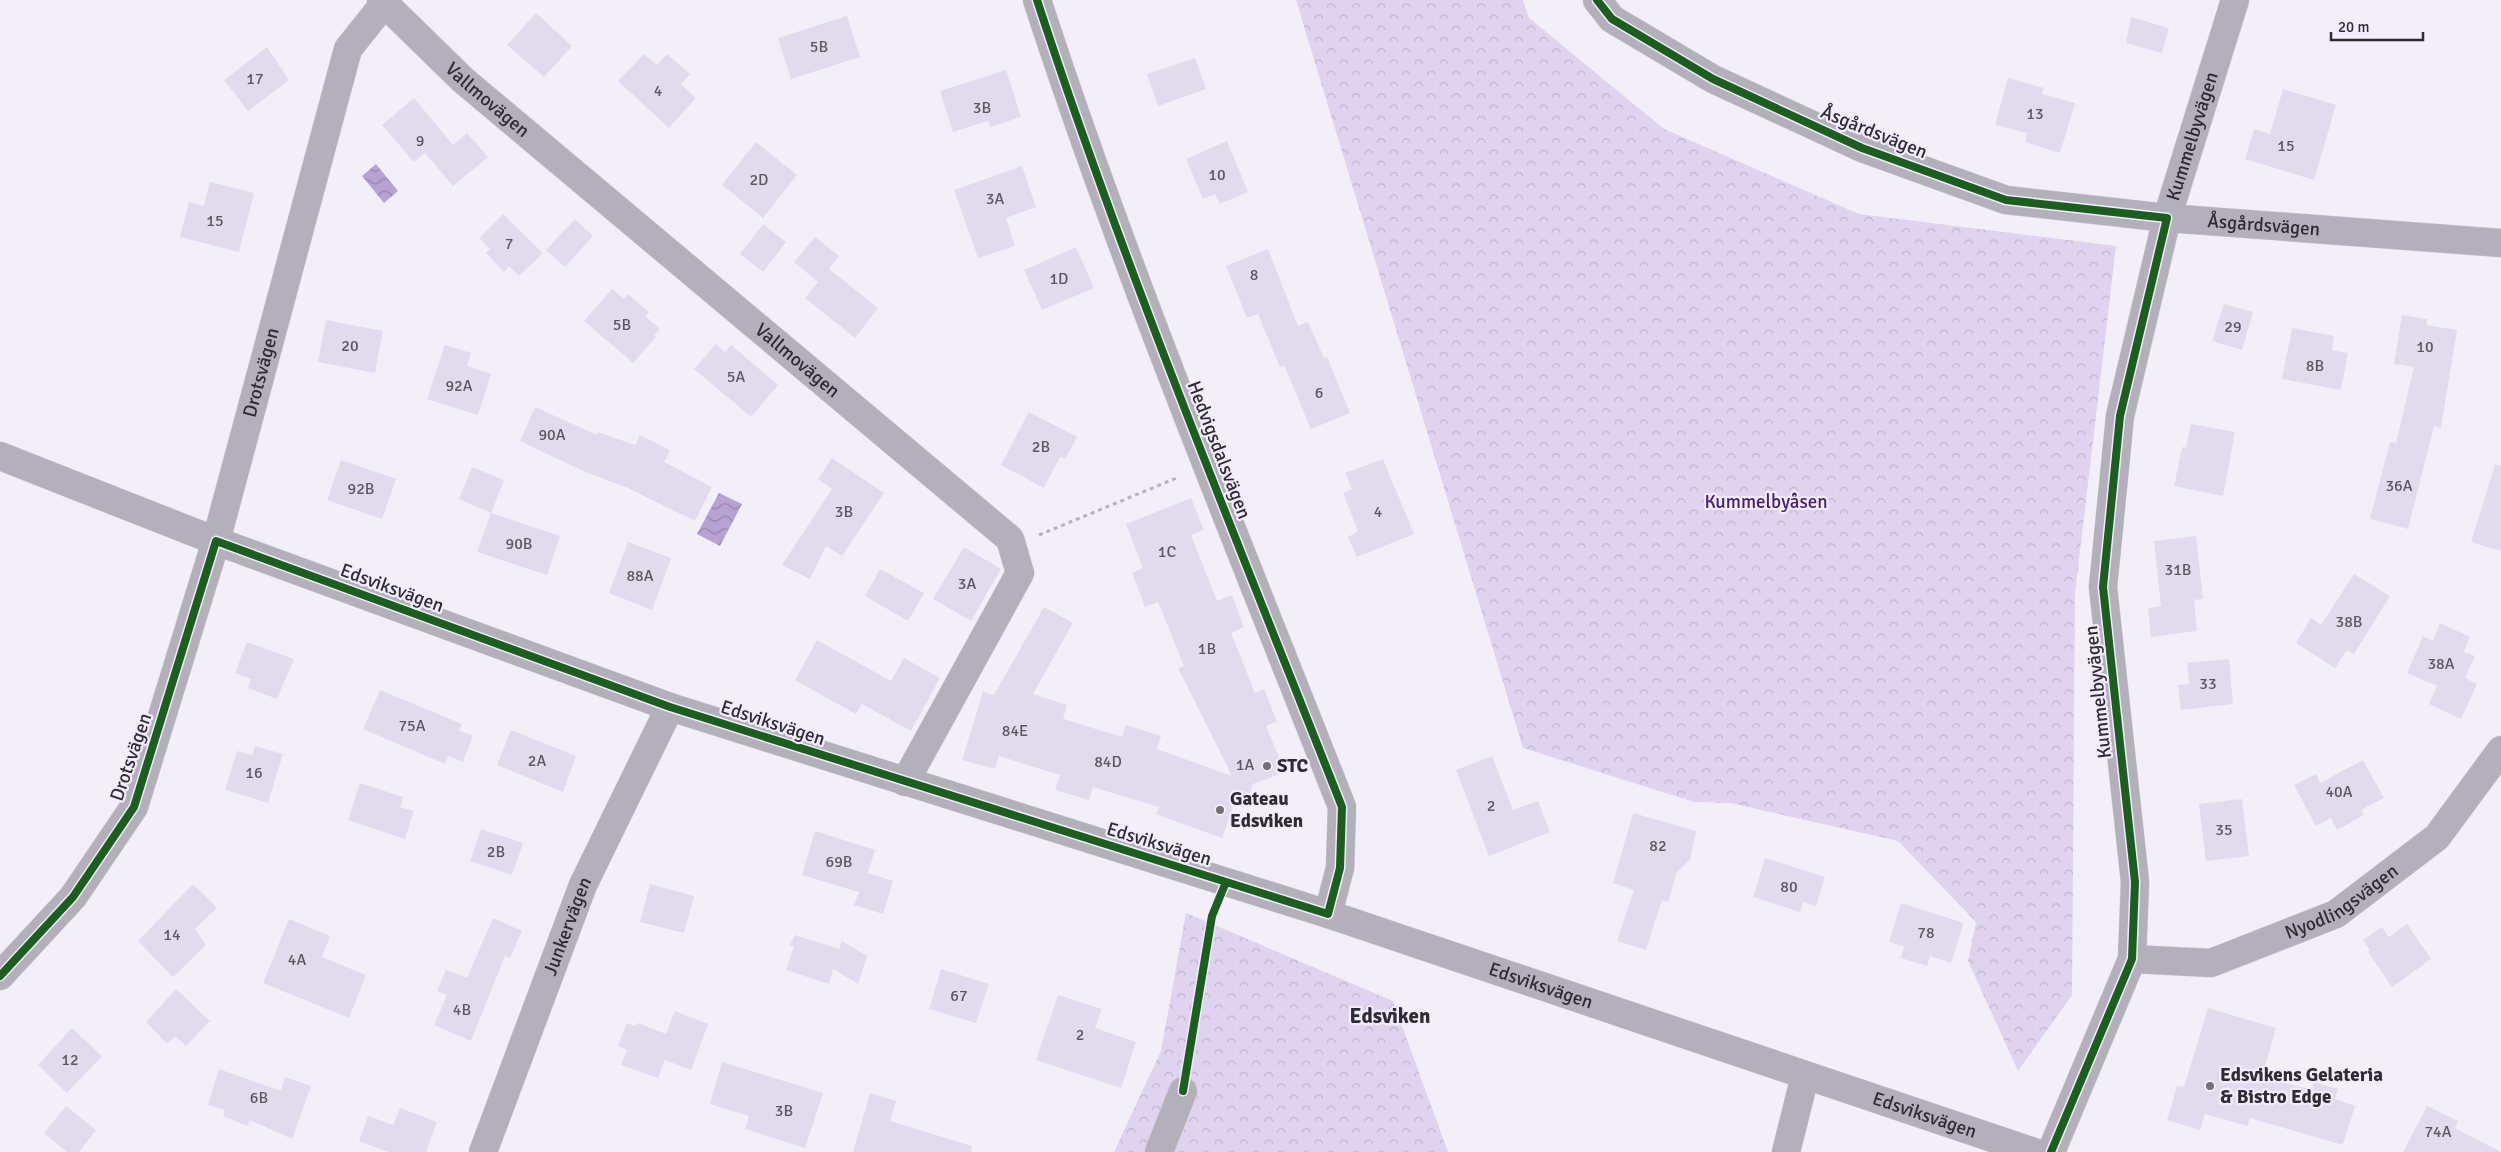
<svg xmlns="http://www.w3.org/2000/svg" width="2501" height="1152" font-family="Signika,sans-serif">
	<defs>
		<pattern id="forest-crowns" width="20" height="18" patternUnits="userSpaceOnUse" patternTransform="scale(1.25)"><rect width="20" height="18" fill="#dfd3f0"/><path d="M2 6a3 3 0 1 1 6 0M12 15a3 3 0 1 1 6 0" fill="none" stroke="#c0b5ce"/></pattern>
		<pattern id="water-waves" width="16" height="10" patternUnits="userSpaceOnUse" patternTransform="scale(1.25)"><rect width="16" height="10" fill="#b7a2d4"/><path d="M0 5q4-4 8 0t8 0" fill="none" stroke="#9584ad"/></pattern>
	</defs>
	<rect width="100%" height="100%" fill="#f3eff8"/>
	<!-- forest -->
	<path fill="url(#forest-crowns)" d="M 1296,0 L 1523,0 L 1529,18 L 1664,129 L 1859,214 L 2116,246 L 2075,594 L 2072,995 L 2018,1071 L 1968,961 L 1976,922 L 1898,841 L 1731,803 L 1694,802 L 1523,748 Z
		M 1186,913 L 1393,1001 L 1448,1152 L 1114,1152 L 1161,1051 Z"/>
	<!-- water -->
	<path fill="url(#water-waves)" d="M 376,164 L 398,191 L 384,203 L 362,176 Z
		M 719,493 L 742,504 L 720,546 L 697,534 Z"/>
	<!-- building -->
	<path fill="#e2dbed" d="M 536,13 L 572,46 L 544,77 L 507,45 Z
		M 847,16 L 860,57 L 791,79 L 778,38 Z
		M 2131,17 L 2169,28 L 2162,53 L 2126,43 Z
		M 267,47 L 289,80 L 248,111 L 224,80 Z
		M 644,54 L 657,65 L 667,54 L 690,74 L 681,84 L 696,98 L 669,128 L 618,81 Z
		M 1195,58 L 1206,89 L 1158,106 L 1147,74 Z
		M 1006,70 L 1021,117 L 990,127 L 988,121 L 953,132 L 940,91 Z
		M 2008,78 L 2044,88 L 2042,94 L 2075,103 L 2060,153 L 2025,142 L 2027,133 L 1995,125 Z
		M 2283,89 L 2336,105 L 2314,180 L 2245,159 L 2254,129 L 2270,134 Z
		M 414,98 L 453,145 L 467,133 L 488,157 L 453,186 L 425,153 L 414,162 L 382,125 Z
		M 1227,141 L 1248,192 L 1220,204 L 1215,194 L 1203,199 L 1186,159 Z
		M 756,142 L 797,175 L 763,218 L 722,185 Z
		M 1022,166 L 1036,207 L 1006,218 L 1015,246 L 978,258 L 954,190 Z
		M 210,182 L 254,193 L 239,252 L 180,237 L 189,202 L 204,206 Z
		M 503,214 L 543,253 L 519,276 L 509,266 L 504,272 L 486,253 L 490,249 L 479,238 Z
		M 575,219 L 593,236 L 565,267 L 546,250 Z
		M 763,224 L 786,242 L 763,272 L 740,254 Z
		M 815,237 L 839,256 L 829,269 L 878,308 L 855,338 L 805,298 L 818,282 L 794,262 Z
		M 1076,247 L 1094,288 L 1042,310 L 1024,270 Z
		M 1268,249 L 1298,326 L 1308,322 L 1324,358 L 1327,357 L 1350,413 L 1311,429 L 1284,365 L 1280,367 L 1258,314 L 1247,318 L 1226,266 Z
		M 612,289 L 624,299 L 628,294 L 649,312 L 645,316 L 660,329 L 654,335 L 656,337 L 633,363 L 584,321 Z
		M 2224,304 L 2253,312 L 2242,350 L 2212,341 Z
		M 2402,315 L 2427,319 L 2426,325 L 2457,330 L 2441,428 L 2434,426 L 2408,529 L 2370,519 L 2390,442 L 2396,443 L 2414,367 L 2394,364 Z
		M 326,320 L 383,331 L 375,373 L 318,362 Z
		M 2292,328 L 2334,336 L 2332,350 L 2348,353 L 2341,390 L 2282,379 Z
		M 716,344 L 725,352 L 731,345 L 778,385 L 751,417 L 694,369 Z
		M 445,345 L 471,353 L 467,366 L 491,374 L 478,415 L 427,399 Z
		M 535,407 L 597,435 L 598,432 L 635,445 L 640,435 L 670,450 L 664,462 L 712,487 L 695,521 L 628,488 L 583,471 L 520,441 Z
		M 1029,412 L 1077,437 L 1065,459 L 1060,457 L 1044,488 L 1001,465 Z
		M 2191,424 L 2235,432 L 2223,496 L 2174,486 L 2182,447 L 2186,448 Z
		M 832,458 L 884,493 L 842,556 L 826,546 L 810,579 L 782,565 L 832,489 L 818,479 Z
		M 1383,459 L 1414,534 L 1357,557 L 1348,537 L 1358,531 L 1343,493 L 1352,489 L 1345,473 Z
		M 341,460 L 396,479 L 382,519 L 327,500 Z
		M 2495,465 L 2501,466 L 2501,551 L 2471,542 Z
		M 472,467 L 504,480 L 491,513 L 459,499 Z
		M 1191,498 L 1204,530 L 1191,535 L 1217,601 L 1232,595 L 1244,627 L 1231,633 L 1255,693 L 1264,689 L 1277,722 L 1266,726 L 1285,772 L 1253,784 L 1244,808 L 1234,804 L 1222,838 L 1156,814 L 1159,807 L 1093,787 L 1089,800 L 1055,790 L 1060,775 L 999,756 L 995,769 L 962,760 L 983,692 L 994,695 L 1044,607 L 1073,623 L 1033,694 L 1067,705 L 1063,719 L 1122,737 L 1126,725 L 1161,736 L 1157,749 L 1232,776 L 1178,668 L 1184,666 L 1158,602 L 1145,607 L 1132,573 L 1143,568 L 1126,524 Z
		M 491,513 L 560,536 L 547,575 L 477,552 Z
		M 2196,536 L 2203,599 L 2194,600 L 2197,631 L 2151,637 L 2148,608 L 2161,606 L 2154,541 Z
		M 628,542 L 671,558 L 652,610 L 609,593 Z
		M 964,547 L 1001,569 L 971,621 L 933,599 Z
		M 880,569 L 924,593 L 908,621 L 865,596 Z
		M 2354,574 L 2390,596 L 2354,654 L 2347,650 L 2335,668 L 2296,643 L 2311,618 L 2321,625 Z
		M 2440,623 L 2470,637 L 2464,652 L 2475,656 L 2465,678 L 2477,684 L 2461,719 L 2429,704 L 2437,686 L 2407,673 L 2423,636 L 2433,641 Z
		M 817,640 L 891,681 L 904,658 L 940,678 L 911,731 L 862,704 L 856,714 L 795,680 Z
		M 247,642 L 294,659 L 277,699 L 248,688 L 251,679 L 235,673 Z
		M 2229,659 L 2233,704 L 2181,710 L 2178,685 L 2189,684 L 2187,663 Z
		M 380,690 L 462,724 L 459,730 L 473,736 L 463,762 L 448,756 L 445,764 L 363,729 Z
		M 511,730 L 576,756 L 563,792 L 497,765 Z
		M 255,746 L 283,754 L 268,803 L 225,790 L 237,751 L 252,755 Z
		M 1492,756 L 1513,810 L 1538,801 L 1550,832 L 1489,856 L 1456,770 Z
		M 2363,760 L 2384,798 L 2361,810 L 2364,815 L 2337,830 L 2331,818 L 2316,826 L 2294,785 L 2316,774 L 2320,783 Z
		M 360,783 L 403,797 L 400,807 L 414,811 L 405,839 L 348,820 Z
		M 2242,799 L 2249,856 L 2206,861 L 2199,804 Z
		M 1633,813 L 1696,831 L 1690,860 L 1677,872 L 1668,902 L 1662,900 L 1646,950 L 1617,941 L 1634,890 L 1613,883 Z
		M 481,829 L 523,843 L 512,875 L 470,861 Z
		M 815,831 L 875,850 L 868,873 L 893,881 L 883,914 L 854,905 L 859,892 L 802,875 Z
		M 1765,858 L 1825,877 L 1816,906 L 1803,902 L 1800,912 L 1753,897 Z
		M 193,884 L 217,908 L 195,929 L 206,945 L 173,977 L 138,941 Z
		M 650,884 L 694,896 L 684,933 L 640,922 Z
		M 1901,903 L 1964,923 L 1951,963 L 1930,956 L 1927,966 L 1901,958 L 1904,947 L 1889,942 Z
		M 493,918 L 522,931 L 510,958 L 505,956 L 471,1041 L 434,1025 L 447,995 L 437,991 L 446,970 L 467,978 Z
		M 289,919 L 330,936 L 322,957 L 366,975 L 349,1018 L 263,983 Z
		M 2407,924 L 2431,959 L 2392,987 L 2368,952 L 2370,950 L 2363,940 L 2382,927 L 2389,937 Z
		M 795,935 L 839,949 L 842,941 L 867,956 L 858,984 L 833,969 L 829,984 L 786,970 L 794,947 L 790,945 Z
		M 941,969 L 989,984 L 976,1023 L 929,1009 Z
		M 176,989 L 210,1021 L 186,1046 L 175,1036 L 167,1044 L 146,1022 Z
		M 1058,995 L 1102,1009 L 1095,1028 L 1136,1042 L 1121,1088 L 1036,1060 Z
		M 2208,1008 L 2276,1028 L 2262,1076 L 2312,1090 L 2314,1082 L 2338,1089 L 2335,1099 L 2355,1106 L 2343,1145 L 2250,1118 L 2247,1126 L 2205,1114 L 2200,1130 L 2167,1120 L 2177,1086 L 2184,1087 Z
		M 675,1011 L 708,1024 L 691,1070 L 665,1060 L 658,1078 L 621,1065 L 627,1050 L 618,1046 L 627,1023 L 635,1026 L 638,1023 L 666,1034 Z
		M 72,1028 L 102,1056 L 67,1093 L 38,1065 Z
		M 722,1062 L 823,1093 L 805,1148 L 745,1129 L 749,1116 L 710,1104 Z
		M 219,1069 L 281,1091 L 285,1077 L 311,1086 L 292,1139 L 250,1120 L 247,1126 L 223,1116 L 225,1110 L 208,1105 Z
		M 870,1093 L 896,1101 L 890,1121 L 972,1146 L 971,1152 L 853,1152 Z
		M 66,1106 L 96,1130 L 79,1152 L 67,1152 L 44,1133 Z
		M 2427,1106 L 2458,1121 L 2455,1128 L 2501,1152 L 2403,1152 Z
		M 400,1108 L 437,1122 L 426,1152 L 388,1152 L 359,1141 L 368,1116 L 393,1125 Z"/>
	<g fill="none" stroke-linecap="round" stroke-linejoin="round">
		<!-- minor casing -->
		<g stroke="#d0cdd4" stroke-width="29">
			<g id="minor">
				<path id="s1" d="M 381,0 L 463,80 L 1010,539 L 1020,573 L 905,782"/>
				<path id="s2" d="M 1597,0 L 1612,19 L 1713,79 L 1862,148 L 2006,200 L 2167,218 L 2501,243"/>
				<path id="s3" d="M 2132,959 L 2211,963 L 2336,914 L 2437,837 L 2501,750"/>
				<path id="s4" d="M 0,976 L 73,897 L 134,807 L 216,541 L 348,49 L 387,0"/>
				<path id="s5" d="M 483,1152 L 583,885 L 670,707"/>
				<path d="M 1159,1152 L 1183,1091"/>
				<path d="M 1786,1152 L 1805,1076"/>
				<path id="s6" d="M 2051,1152 L 2132,959 L 2135,882 L 2103,587 L 2120,416 L 2167,218 L 2235,0"/>
			</g>
		</g>
		<!-- tertiary casing -->
		<g stroke="#d0cdd4" stroke-width="29">
			<g id="tertiary">
				<path d="M 1037,0 C 1126,273 1237,540 1342,807 L 1340,868 L 1328,914"/>
				<path id="s7" d="M 0,456 L 216,541 L 670,707 L 1328,914 L 2034,1152"/>
			</g>
		</g>
		<!-- path -->
		<path stroke="#b6b2bb" stroke-width="3" stroke-dasharray="4 4" stroke-linecap="butt" d="M 1039,535 L 1179,477"/>
		<!-- minor -->
		<use href="#minor" stroke="#b4b0bb" stroke-width="28"/>
		<!-- tertiary -->
		<use href="#tertiary" stroke="#b4b0bb" stroke-width="28"/>
		<!-- cycleway casing -->
		<g stroke="#f2ebfc" stroke-width="11">
			<path id="cycleway" d="M 1597,0 L 1612,19 L 1713,79 L 1862,148 L 2006,200 L 2167,218 L 2120,416 L 2103,587 L 2135,882 L 2132,959 L 2051,1152
				M 0,976 L 73,897 L 134,807 L 216,541 L 670,707 L 1328,914 L 1340,868 L 1342,807 C 1237,540 1126,273 1037,0
				M 1183,1091 L 1212,916 L 1226,882"/>
		</g>
		<!-- cycleway -->
		<use href="#cycleway" stroke="#1b5e20" stroke-width="8"/>
	</g>
	<!-- markers -->
	<g fill="#737078" stroke="#f2ebfc" stroke-width="2">
		<circle cx="1267" cy="766" r="5"/>
		<circle cx="1220" cy="810" r="5"/>
		<circle cx="2210" cy="1086" r="5"/>
	</g>
	<g text-anchor="middle" dominant-baseline="central" stroke-width="4.5" stroke-linejoin="round" paint-order="stroke">
		<!-- number labels -->
		<g font-size="16" fill="#5b5762">
			<text x="819" y="47">5B</text>
			<text x="255" y="79">17</text>
			<text x="658" y="91">4</text>
			<text x="982" y="108">3B</text>
			<text x="2035" y="114">13</text>
			<text x="420" y="141">9</text>
			<text x="2286" y="146">15</text>
			<text x="1217" y="175">10</text>
			<text x="759" y="180">2D</text>
			<text x="995" y="199">3A</text>
			<text x="215" y="221">15</text>
			<text x="509" y="244">7</text>
			<text x="1254" y="275">8</text>
			<text x="1059" y="279">1D</text>
			<text x="622" y="325">5B</text>
			<text x="2233" y="327">29</text>
			<text x="350" y="346">20</text>
			<text x="2425" y="347">10</text>
			<text x="2315" y="366">8B</text>
			<text x="736" y="377">5A</text>
			<text x="459" y="386">92A</text>
			<text x="1319" y="393">6</text>
			<text x="552" y="435">90A</text>
			<text x="1041" y="447">2B</text>
			<text x="2399" y="486">36A</text>
			<text x="361" y="489">92B</text>
			<text x="844" y="512">3B</text>
			<text x="1378" y="512">4</text>
			<text x="519" y="544">90B</text>
			<text x="1167" y="552">1C</text>
			<text x="2178" y="570">31B</text>
			<text x="640" y="576">88A</text>
			<text x="967" y="584">3A</text>
			<text x="2349" y="622">38B</text>
			<text x="1207" y="649">1B</text>
			<text x="2441" y="664">38A</text>
			<text x="2208" y="684">33</text>
			<text x="412" y="726">75A</text>
			<text x="1015" y="731">84E</text>
			<text x="537" y="761">2A</text>
			<text x="1108" y="762">84D</text>
			<text x="1245" y="765">1A</text>
			<text x="254" y="773">16</text>
			<text x="2339" y="792">40A</text>
			<text x="1491" y="806">2</text>
			<text x="2224" y="830">35</text>
			<text x="1658" y="846">82</text>
			<text x="496" y="852">2B</text>
			<text x="839" y="862">69B</text>
			<text x="1789" y="887">80</text>
			<text x="1926" y="933">78</text>
			<text x="172" y="935">14</text>
			<text x="297" y="960">4A</text>
			<text x="959" y="996">67</text>
			<text x="462" y="1010">4B</text>
			<text x="1080" y="1035">2</text>
			<text x="70" y="1060">12</text>
			<text x="259" y="1098">6B</text>
			<text x="784" y="1111">3B</text>
			<text x="2438" y="1132">74A</text>
		</g>
		<!-- street labels -->
		<g font-size="19" fill="#2e2b33" stroke="#f2ebfc">
			<text stroke="none"><textPath href="#s1" startOffset="146">Vallmovägen</textPath></text>
			<text transform="translate(1874 132) rotate(22)">Åsgårdsvägen</text>
			<text stroke="none"><textPath href="#s6" startOffset="1044">Kummelbyvägen</textPath></text>
			<text stroke="none"><textPath href="#s2" startOffset="718">Åsgårdsvägen</textPath></text>
			<text stroke="none"><textPath href="#s1" startOffset="551">Vallmovägen</textPath></text>
			<text stroke="none"><textPath href="#s4" startOffset="669">Drotsvägen</textPath></text>
			<text transform="translate(1219 450) rotate(69)">Hedvigsdalsvägen</text>
			<text transform="translate(392 588) rotate(20)">Edsviksvägen</text>
			<text transform="translate(2098 692) rotate(-96)">Kummelbyvägen</text>
			<text transform="translate(773 723) rotate(18)">Edsviksvägen</text>
			<text transform="translate(131 757) rotate(-71)">Drotsvägen</text>
			<text transform="translate(1159 844) rotate(17)">Edsviksvägen</text>
			<text stroke="none"><textPath href="#s3" startOffset="224">Nyodlingsvägen</textPath></text>
			<text stroke="none"><textPath href="#s5" startOffset="241">Junkervägen</textPath></text>
			<text stroke="none"><textPath href="#s7" startOffset="1630">Edsviksvägen</textPath></text>
			<text stroke="none"><textPath href="#s7" startOffset="2035">Edsviksvägen</textPath></text>
		</g>
		<!-- park labels -->
		<g font-size="19" fill="#482070" stroke="#f2ebfc">
			<text x="1766" y="502">Kummelbyåsen</text>
		</g>
		<!-- poi labels -->
		<g font-size="19" font-weight="bold" fill="#2e2b33" stroke="#f2ebfc" text-anchor="start">
			<text x="1277" y="766">STC</text>
			<text x="1230" y="799">Gateau<tspan x="1230" dy="22">Edsviken</tspan></text>
			<text x="2220" y="1075">Edsvikens Gelateria<tspan x="2220" dy="22">&amp; Bistro Edge</tspan></text>
		</g>
		<!-- quarter labels -->
		<g font-size="21" font-weight="bold" fill="#2e2b33" stroke="#f2ebfc">
			<text x="1390" y="1016">Edsviken</text>
		</g>
	</g>
	<!-- scale -->
	<path d="M2331 32v8h92v-8" fill="none" stroke="#2e2b33" stroke-width="2.5"/>
	<text x="2338" y="32" font-size="15" fill="#2e2b33" stroke="#f2ebfc" stroke-width="4" paint-order="stroke">20 m</text>
</svg>
